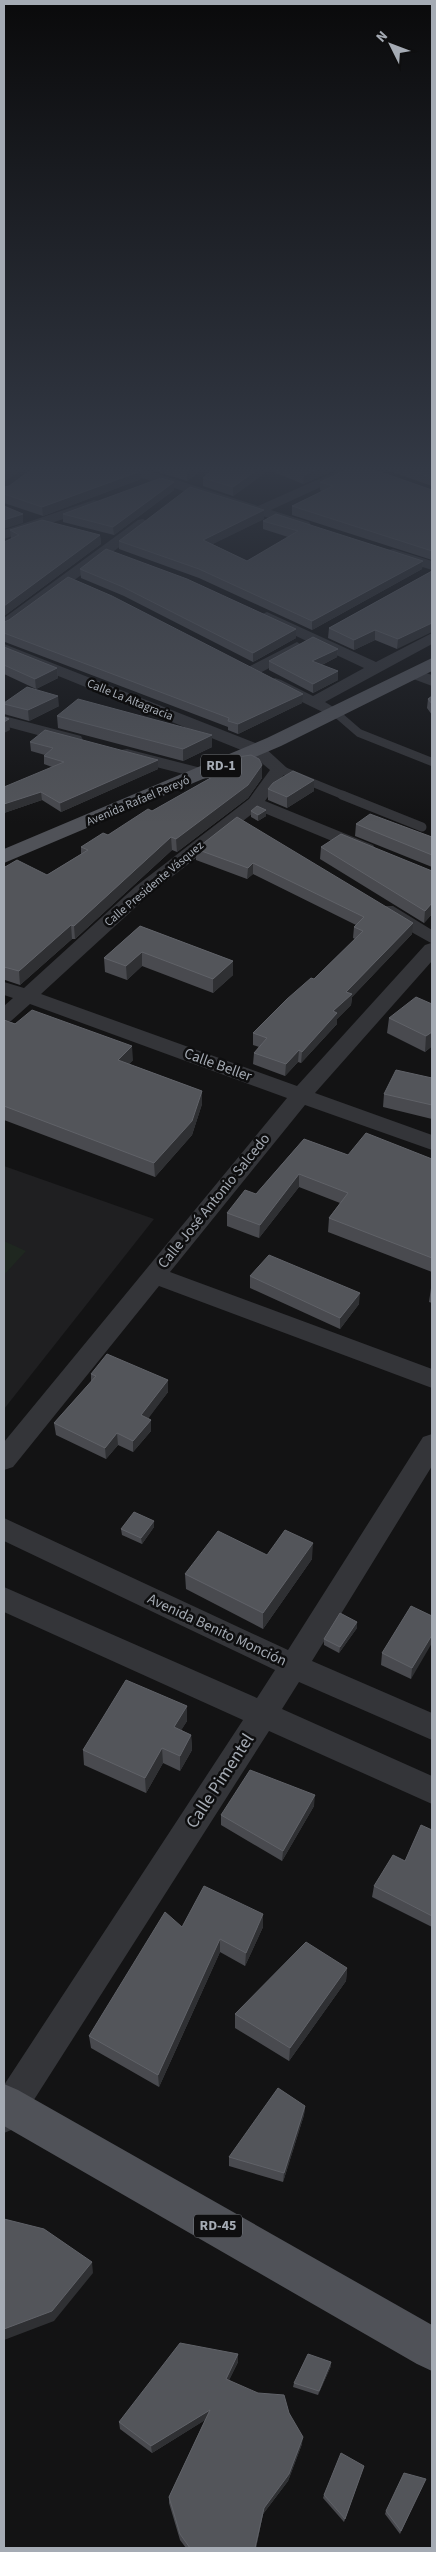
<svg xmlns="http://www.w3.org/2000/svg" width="436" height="2552" font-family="'Source Sans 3',sans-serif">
	<rect width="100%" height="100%" fill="#131314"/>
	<!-- built -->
	<path fill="#1f1f21" d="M 4,1166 L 154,1219 L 4,1409 Z"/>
	<!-- green -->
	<path fill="#1f2720" d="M 4,1241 L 26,1251 L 4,1275 Z"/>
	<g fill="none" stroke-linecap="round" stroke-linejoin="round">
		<!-- lane-far1 -->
		<path stroke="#343539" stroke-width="8" d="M 337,714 L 359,733 L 432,762
			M 279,769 L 345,796"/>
		<!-- lane -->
		<path stroke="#343539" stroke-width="9" d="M 342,795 L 422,827"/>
		<!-- street -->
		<path fill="#343539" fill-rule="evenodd" d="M 115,467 L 136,467 L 258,506 L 346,467 L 364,467 L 271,510 L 309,522 L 311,525 L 309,528 L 304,529 L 117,470 Z
			M 94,500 L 99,501 L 101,504 L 99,507 L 4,539 L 4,530 Z
			M 143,519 L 150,523 L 148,526 L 9,628 L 4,630 L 4,618 L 138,520 Z
			M 393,549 L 432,561 L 432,570 L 388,556 L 386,553 L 388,550 Z
			M 267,612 L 376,662 L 432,633 L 432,644 L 325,702 L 345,714 L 337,719 L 269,686 L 267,683 L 275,678 L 281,680 L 313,696 L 364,668 L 262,620 L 259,617 L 262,614 Z
			M 297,642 L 305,647 L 303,650 L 258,674 L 246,674 L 244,671 L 246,668 Z
			M 4,644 L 263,746 L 288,769 L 265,801 L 373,845 L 376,849 L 373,853 L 361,853 L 257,810 L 150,894 L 41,994 L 297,1086 L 425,945 L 431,943 L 379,914 L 376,910 L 379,906 L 393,906 L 432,930 L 432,961 L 315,1093 L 432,1135 L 432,1150 L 305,1105 L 170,1272 L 432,1369 L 432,1388 L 159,1286 L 13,1467 L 4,1470 L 4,1442 L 287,1098 L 30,1004 L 11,1021 L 4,1023 L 4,1006 L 13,998 L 4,995 L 4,982 L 24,988 L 136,886 L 249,799 L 270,770 L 251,754 L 4,654 Z
			M 414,669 L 432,675 L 432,686 L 408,677 L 406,674 Z
			M 4,716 L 81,736 L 83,740 L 81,744 L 75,745 L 4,726 Z
			M 127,749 L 209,770 L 212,774 L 209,778 L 203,779 L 121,758 L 118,754 L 121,750 Z
			M 432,1434 L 432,1466 L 312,1661 L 432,1713 L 432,1740 L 299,1682 L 282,1709 L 432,1776 L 432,1804 L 269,1731 L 16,2128 L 4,2133 L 4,2085 L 243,1720 L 4,1612 L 4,1587 L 257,1698 L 275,1670 L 4,1541 L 4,1518 L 288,1650 L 423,1437 Z"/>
		<!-- primary -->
		<path fill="#505258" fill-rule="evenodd" d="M 432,658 L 432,671 L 281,746 L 4,863 L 4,849 L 267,738 Z
			M 4,2084 L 18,2090 L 432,2325 L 432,2371 L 417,2364 L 4,2126 Z"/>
	</g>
	<!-- wall -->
	<path fill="#494a4f" d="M 142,467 L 205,467 L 187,481 Z
		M 216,467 L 342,467 L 303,484 L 269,470 L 233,496 L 203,486 L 203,478 Z
		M 378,467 L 432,467 L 432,486 Z
		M 141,479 L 43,516 L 4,503 L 4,487 Z
		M 174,482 L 174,490 L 114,535 L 63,522 L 63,514 Z
		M 320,482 L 432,490 L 432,560 L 292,515 L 292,506 L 322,491 L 320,490 Z
		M 264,519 L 212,544 L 247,561 L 288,537 L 263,529 L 263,521 L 423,561 L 422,569 L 312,630 L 199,578 L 119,549 L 119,541 Z
		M 10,530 L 100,535 L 101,544 L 4,616 L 4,542 L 11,539 Z
		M 80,569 L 296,629 L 296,638 L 253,662 L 124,596 L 81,578 Z
		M 432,571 L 397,649 L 375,640 L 354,650 L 328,638 L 329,628 Z
		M 4,622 L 302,703 L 238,734 L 228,730 L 228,727 L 5,642 L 4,643 Z
		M 4,647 L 57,668 L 58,678 L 36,689 L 4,674 Z
		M 338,649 L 337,657 L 322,665 L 338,671 L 338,680 L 313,693 L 269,670 L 269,661 Z
		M 432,696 L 432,715 L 427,708 L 428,699 Z
		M 4,703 L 59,706 L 29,721 L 4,714 Z
		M 57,716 L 212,735 L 212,747 L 183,761 L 58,728 Z
		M 30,742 L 158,760 L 158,769 L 61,812 L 42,800 L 4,813 L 52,767 L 44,764 L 44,756 L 45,755 L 31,751 Z
		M 212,764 L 262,765 L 262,778 L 248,798 L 177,852 L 172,850 L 75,939 L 72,939 L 20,985 L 5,980 L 4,982 L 4,866 L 47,875 L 81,854 L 81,847 L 108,835 L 152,811 L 212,777 Z
		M 268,789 L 314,791 L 287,808 L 268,800 Z
		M 251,811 L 266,816 L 258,821 L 251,817 Z
		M 237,817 L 412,934 L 352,997 L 351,1005 L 337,1019 L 337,1024 L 301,1063 L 298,1062 L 285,1076 L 253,1064 L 254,1053 L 259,1047 L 253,1045 L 253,1033 L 314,979 L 355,939 L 353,938 L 354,927 L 356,925 L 253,874 L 247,879 L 196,860 L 196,849 Z
		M 356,824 L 432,837 L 432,867 L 355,836 Z
		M 321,847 L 432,871 L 432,914 L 424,923 L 320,859 Z
		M 140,926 L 233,961 L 233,975 L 213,993 L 142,966 L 127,980 L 105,972 L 104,958 Z
		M 432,1004 L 432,1047 L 431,1047 L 425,1052 L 387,1033 L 389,1018 Z
		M 4,1020 L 133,1060 L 129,1064 L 202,1091 L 202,1104 L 192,1135 L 155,1177 L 4,1120 Z
		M 432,1078 L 432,1119 L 383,1107 L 384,1094 Z
		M 304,1139 L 348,1155 L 432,1159 L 432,1272 L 328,1232 L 329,1218 L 340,1203 L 299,1187 L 259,1238 L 227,1226 L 227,1213 L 256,1194 Z
		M 250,1276 L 359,1304 L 340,1329 L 250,1288 Z
		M 432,1286 L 432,1303 L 429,1302 L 431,1288 Z
		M 91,1374 L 168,1380 L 168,1392 L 148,1418 L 151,1420 L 151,1431 L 133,1452 L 118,1445 L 106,1459 L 56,1435 L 54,1423 L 91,1382 Z
		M 154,1527 L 142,1544 L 122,1535 L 121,1529 Z
		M 267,1555 L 312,1559 L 263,1629 L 186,1589 L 185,1574 Z
		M 432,1616 L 411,1679 L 381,1665 L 382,1653 Z
		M 357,1628 L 339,1653 L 324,1645 L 324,1639 Z
		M 187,1706 L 187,1721 L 181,1730 L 191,1735 L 192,1750 L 180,1771 L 163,1763 L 146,1793 L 84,1765 L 83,1750 Z
		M 314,1806 L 282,1861 L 221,1825 L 221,1815 Z
		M 432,1830 L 432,1927 L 372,1897 L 374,1886 L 405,1861 Z
		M 182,1927 L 263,1927 L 245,1966 L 220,1952 L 159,2087 L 91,2048 L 89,2036 Z
		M 347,1968 L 346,1981 L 289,2061 L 235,2028 L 235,2014 Z
		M 305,2106 L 304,2115 L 283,2182 L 229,2166 L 229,2157 Z
		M 238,2354 L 238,2362 L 229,2380 L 289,2413 L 302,2444 L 288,2481 L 263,2514 L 256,2548 L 186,2548 L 180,2540 L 169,2503 L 169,2497 L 205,2420 L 152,2453 L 120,2429 L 119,2422 Z
		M 331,2366 L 318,2395 L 293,2387 L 294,2383 Z
		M 364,2466 L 363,2469 L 344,2522 L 323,2498 L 324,2495 Z
		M 426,2479 L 424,2482 L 400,2534 L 385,2514 L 386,2511 Z"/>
	<!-- shaded-wall -->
	<path fill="#2f3033" d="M 13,467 L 26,467 L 4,482 L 4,473 Z
		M 194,467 L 205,467 L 187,481 L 187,472 Z
		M 261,467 L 269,467 L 269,470 L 233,496 L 233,487 Z
		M 322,467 L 342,467 L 303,484 L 304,475 Z
		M 141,471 L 141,479 L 43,516 L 42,507 Z
		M 174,482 L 174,490 L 114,535 L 113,527 Z
		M 264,510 L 264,519 L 203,549 L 203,540 Z
		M 23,514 L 23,523 L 4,529 L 4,520 Z
		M 100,535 L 101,544 L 4,616 L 4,606 Z
		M 423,561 L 422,569 L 312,630 L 312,621 Z
		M 432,623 L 432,632 L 397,649 L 398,639 Z
		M 296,629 L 296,638 L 253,662 L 253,653 Z
		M 375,630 L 375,640 L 354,650 L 354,640 Z
		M 338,649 L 337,657 L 312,670 L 312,661 Z
		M 57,668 L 58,678 L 36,689 L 35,679 Z
		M 338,671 L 338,680 L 313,693 L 313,684 Z
		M 303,694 L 302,703 L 238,734 L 238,724 Z
		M 58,696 L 59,706 L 29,721 L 28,710 Z
		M 9,719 L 10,730 L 4,733 L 4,722 Z
		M 212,735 L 212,747 L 183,761 L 183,749 Z
		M 158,760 L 158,769 L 61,812 L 60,803 Z
		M 262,765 L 262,778 L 248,798 L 177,852 L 176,839 Z
		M 314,780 L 314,791 L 287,808 L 287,797 Z
		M 41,792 L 42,800 L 4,813 L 4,804 Z
		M 266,810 L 266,816 L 258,821 L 258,815 Z
		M 171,837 L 172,850 L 75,939 L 74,926 Z
		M 253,863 L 253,874 L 247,879 L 248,868 Z
		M 432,903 L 432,914 L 424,923 L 425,911 Z
		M 413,923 L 412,934 L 352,997 L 351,1005 L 337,1019 L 337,1024 L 301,1063 L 302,1052 L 333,1011 L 346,992 Z
		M 71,925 L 72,939 L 20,985 L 19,971 Z
		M 142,952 L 142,966 L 127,980 L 126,966 Z
		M 233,961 L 233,975 L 213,993 L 213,979 Z
		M 432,1032 L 431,1047 L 425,1052 L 426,1036 Z
		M 132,1046 L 133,1060 L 119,1074 L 118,1060 Z
		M 299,1050 L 298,1062 L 285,1076 L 286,1064 Z
		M 202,1091 L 202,1104 L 192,1135 L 155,1177 L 154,1163 Z
		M 299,1174 L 299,1187 L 259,1238 L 260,1225 Z
		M 360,1293 L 359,1304 L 340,1329 L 340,1318 Z
		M 168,1380 L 168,1392 L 142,1427 L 141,1415 Z
		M 151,1420 L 151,1431 L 133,1452 L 133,1441 Z
		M 117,1433 L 118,1445 L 106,1459 L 105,1448 Z
		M 154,1521 L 154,1527 L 142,1544 L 141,1538 Z
		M 313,1543 L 312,1559 L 263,1629 L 263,1613 Z
		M 357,1622 L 357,1628 L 339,1653 L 340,1647 Z
		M 432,1635 L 432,1643 L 411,1679 L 412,1668 Z
		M 187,1706 L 187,1721 L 174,1742 L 174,1727 Z
		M 191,1735 L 192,1750 L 180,1771 L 180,1756 Z
		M 162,1748 L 163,1763 L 146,1793 L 145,1778 Z
		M 315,1795 L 314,1806 L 282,1861 L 283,1851 Z
		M 263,1914 L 263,1927 L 245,1966 L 246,1953 Z
		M 220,1939 L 220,1952 L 159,2087 L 158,2075 Z
		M 347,1968 L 346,1981 L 289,2061 L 290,2048 Z
		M 305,2106 L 304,2115 L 283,2182 L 284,2173 Z
		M 92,2262 L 93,2273 L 54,2321 L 4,2340 L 4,2329 Z
		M 238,2354 L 238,2362 L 226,2386 L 226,2379 Z
		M 331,2362 L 331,2366 L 318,2395 L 319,2391 Z
		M 210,2410 L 210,2417 L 152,2453 L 151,2446 Z
		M 303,2437 L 302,2444 L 288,2481 L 263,2514 L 256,2548 L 255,2548 L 264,2508 Z"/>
	<!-- building -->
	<path fill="#53555a" stroke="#606268" d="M 4,467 L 13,467 L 4,473 Z
		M 35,467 L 129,467 L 141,471 L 42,507 L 4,494 L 4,487 L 9,486 Z
		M 170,467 L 194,467 L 187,472 Z
		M 216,467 L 261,467 L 233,487 L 203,478 Z
		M 283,467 L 322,467 L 304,475 Z
		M 353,467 L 366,467 L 432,490 L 432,551 L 292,506 L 333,486 L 320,482 Z
		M 402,467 L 432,467 L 432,478 Z
		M 161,478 L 174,482 L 113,527 L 63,514 Z
		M 190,487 L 264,510 L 203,540 L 247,561 L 298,531 L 263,521 L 276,514 L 423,561 L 312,621 L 199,569 L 119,541 Z
		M 4,506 L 23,514 L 4,520 Z
		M 42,520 L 100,535 L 4,606 L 4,542 L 19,535 L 10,530 Z
		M 106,549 L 187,579 L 296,629 L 253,653 L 123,587 L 80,569 Z
		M 432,571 L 432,623 L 398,639 L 375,630 L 354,640 L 329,628 Z
		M 68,577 L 112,596 L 303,694 L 238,724 L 228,721 L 229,718 L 4,633 L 4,622 L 9,620 Z
		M 313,637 L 338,649 L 312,661 L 338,671 L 313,684 L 269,661 Z
		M 4,647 L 57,668 L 35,679 L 4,665 Z
		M 27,687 L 58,696 L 28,710 L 4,704 L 4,703 Z
		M 432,696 L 432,704 L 428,699 Z
		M 78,699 L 212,735 L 183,749 L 57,716 Z
		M 4,717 L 9,719 L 4,722 Z
		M 45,730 L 158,760 L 60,803 L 41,792 L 4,804 L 4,787 L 64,762 L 44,756 L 53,748 L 30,742 Z
		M 251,755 L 259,759 L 262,765 L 248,785 L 176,839 L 171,837 L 74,926 L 71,925 L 19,971 L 4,967 L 4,866 L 5,867 L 17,860 L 47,875 L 88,850 L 81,847 L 103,833 L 108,835 L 148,809 L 152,811 L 223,771 L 212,764 L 225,759 Z
		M 293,771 L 314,780 L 287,797 L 268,789 L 273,783 Z
		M 257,806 L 266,810 L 258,815 L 251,811 Z
		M 370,814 L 432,837 L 432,855 L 356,824 Z
		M 237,817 L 413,923 L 346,992 L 352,994 L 333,1011 L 337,1013 L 302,1052 L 299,1050 L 286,1064 L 254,1053 L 267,1038 L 253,1033 L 287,999 L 311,978 L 314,979 L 363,931 L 354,927 L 364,917 L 253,863 L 248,868 L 196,849 Z
		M 341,834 L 432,871 L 432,903 L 425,911 L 321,847 Z
		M 140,926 L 233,961 L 213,979 L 142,952 L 126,966 L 104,958 Z
		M 416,997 L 432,1004 L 432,1032 L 426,1036 L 389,1018 Z
		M 32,1010 L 132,1046 L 118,1060 L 202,1091 L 192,1121 L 154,1163 L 4,1106 L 4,1020 L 15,1024 Z
		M 396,1070 L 432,1078 L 432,1105 L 384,1094 Z
		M 366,1133 L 432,1159 L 432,1258 L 329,1218 L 348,1193 L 299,1174 L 260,1225 L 227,1213 L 245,1190 L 256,1194 L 304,1139 L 348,1155 Z
		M 269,1255 L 360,1293 L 340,1318 L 250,1276 Z
		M 107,1354 L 168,1380 L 141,1415 L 151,1420 L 133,1441 L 117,1433 L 105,1448 L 54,1423 L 96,1376 L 91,1374 Z
		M 134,1512 L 154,1521 L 141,1538 L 121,1529 Z
		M 285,1530 L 313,1543 L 263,1613 L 185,1574 L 218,1531 L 267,1555 Z
		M 411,1606 L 432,1616 L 432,1635 L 412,1668 L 382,1653 Z
		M 340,1613 L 357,1622 L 340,1647 L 324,1639 Z
		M 126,1680 L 187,1706 L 174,1727 L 191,1735 L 180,1756 L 162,1748 L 145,1778 L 83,1750 Z
		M 250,1770 L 315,1795 L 283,1851 L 221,1815 Z
		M 421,1825 L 432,1830 L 432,1916 L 374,1886 L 393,1855 L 405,1861 Z
		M 204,1886 L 263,1914 L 246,1953 L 220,1939 L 158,2075 L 89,2036 L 165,1912 L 182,1927 Z
		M 306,1942 L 347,1968 L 290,2048 L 235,2014 Z
		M 278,2088 L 305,2106 L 284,2173 L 229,2157 Z
		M 4,2219 L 44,2229 L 92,2262 L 52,2311 L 4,2329 Z
		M 180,2343 L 238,2354 L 226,2379 L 258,2393 L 284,2395 L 289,2413 L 303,2437 L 289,2474 L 264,2508 L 255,2548 L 190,2548 L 180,2534 L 169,2497 L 210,2410 L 151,2446 L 119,2422 Z
		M 308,2354 L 331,2362 L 319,2391 L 294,2383 Z
		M 341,2453 L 364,2466 L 345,2519 L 324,2495 Z
		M 404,2473 L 426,2479 L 401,2531 L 386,2511 Z"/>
	<!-- sky -->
	<linearGradient id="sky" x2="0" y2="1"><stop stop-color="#0a0a0b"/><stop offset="0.57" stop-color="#333945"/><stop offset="1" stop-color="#333945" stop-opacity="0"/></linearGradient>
	<rect width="436" height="824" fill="url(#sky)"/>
	<g text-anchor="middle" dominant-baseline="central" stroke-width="5" stroke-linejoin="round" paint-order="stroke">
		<!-- far-street labels -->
		<g font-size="12" fill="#a5abb4" stroke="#0e0e0f">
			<text transform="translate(130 700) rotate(22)">Calle La Altagracia</text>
			<text transform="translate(138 801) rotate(-23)">Avenida Rafael Pereyó</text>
			<text transform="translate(154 884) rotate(-40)">Calle Presidente Vásquez</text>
		</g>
		<!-- shield labels -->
		<g fill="#0e0e0f" stroke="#787c82" stroke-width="1">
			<rect x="201" y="754.5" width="40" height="23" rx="4"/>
			<rect x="194" y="2214.5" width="48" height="23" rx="4"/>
		</g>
		<g font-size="14" font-weight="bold" fill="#a5abb4">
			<text x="221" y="766">RD-1</text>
			<text x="218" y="2226">RD-45</text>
		</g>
		<!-- street labels -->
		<g font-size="15" fill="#a5abb4" stroke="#0e0e0f">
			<text transform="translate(218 1065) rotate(20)">Calle Beller</text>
			<text transform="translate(214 1201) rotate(-51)">Calle José Antonio Salcedo</text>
			<text transform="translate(217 1630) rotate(25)">Avenida Benito Monción</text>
		</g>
		<!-- near-street labels -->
		<g font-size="18" fill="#a5abb4" stroke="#0e0e0f">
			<text transform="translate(220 1781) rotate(-57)">Calle Pimentel</text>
		</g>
	</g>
	<!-- border -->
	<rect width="436" height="2552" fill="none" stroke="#a5abb4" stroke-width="10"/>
	<!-- north arrow -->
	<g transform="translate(391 45) rotate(312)" stroke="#0e0e0f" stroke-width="4" paint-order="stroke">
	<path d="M0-4L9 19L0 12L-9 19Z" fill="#a5abb4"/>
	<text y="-8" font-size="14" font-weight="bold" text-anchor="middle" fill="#a5abb4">N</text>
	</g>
</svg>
